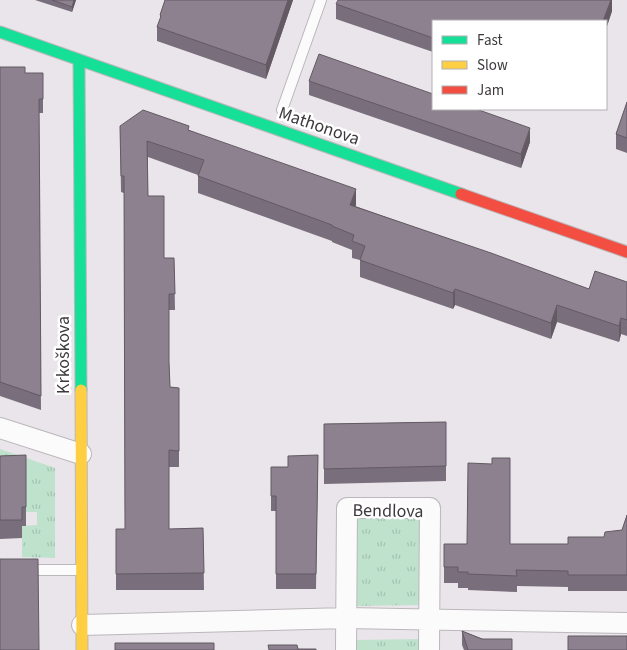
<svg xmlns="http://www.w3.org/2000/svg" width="627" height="650" font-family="'Source Sans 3',sans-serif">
	<defs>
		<pattern id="grass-tufts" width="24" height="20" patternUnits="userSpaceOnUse" patternTransform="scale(1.25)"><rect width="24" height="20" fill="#bfe2cd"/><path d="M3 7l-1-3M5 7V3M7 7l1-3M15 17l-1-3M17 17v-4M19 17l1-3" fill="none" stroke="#a5c3b1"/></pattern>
	</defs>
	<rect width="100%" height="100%" fill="#eae5ea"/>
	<!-- grass -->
	<path fill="url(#grass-tufts)" d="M 0,449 L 55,468 L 55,558 L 22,557 L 22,526 L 37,525 L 37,512 L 26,512 L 0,475 Z
		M 357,517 L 417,517 L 421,521 L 423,605 L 353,606 Z
		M 421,639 L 424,650 L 351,650 L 352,640 Z"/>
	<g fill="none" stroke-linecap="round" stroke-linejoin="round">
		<!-- lane casing -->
		<g stroke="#bbb7bb" stroke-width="12">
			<path id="lane" d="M 282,110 L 321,0
				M 0,570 L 81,570"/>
		</g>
		<!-- street casing -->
		<g stroke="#bbb7bb" stroke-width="22">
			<path id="street" d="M 0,428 L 81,454
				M 82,625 L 346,618 L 627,623
				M 346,650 L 347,508 L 430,508 L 429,650"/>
		</g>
		<!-- fast casing -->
		<g stroke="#bbb7bb" stroke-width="13">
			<path id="fast" d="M 0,32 L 461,194
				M 79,60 L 81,390"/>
		</g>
		<!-- slow casing -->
		<g stroke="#bbb7bb" stroke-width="13">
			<path id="slow" d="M 81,390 L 82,650"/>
		</g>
		<!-- jam casing -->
		<g stroke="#bbb7bb" stroke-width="13">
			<path id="jam" d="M 461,194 L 627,252"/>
		</g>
		<!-- lane -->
		<use href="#lane" stroke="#fcfbfc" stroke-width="10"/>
		<!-- street -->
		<use href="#street" stroke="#fcfbfc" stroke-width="20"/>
		<!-- fast -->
		<use href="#fast" stroke="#16e098" stroke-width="11"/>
		<!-- slow -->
		<use href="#slow" stroke="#ffcf43" stroke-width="11"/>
		<!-- jam -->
		<use href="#jam" stroke="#f24e42" stroke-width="11"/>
	</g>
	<!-- wall -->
	<path fill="#796e7b" d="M 35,0 L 76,0 L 72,12 Z
		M 165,0 L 293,0 L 266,79 L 157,41 L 157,27 L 160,19 L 160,15 Z
		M 612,0 L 612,11 L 606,29 L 606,21 L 433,21 L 433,52 L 336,19 L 336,4 Z
		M 0,67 L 25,73 L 43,73 L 43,113 L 39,113 L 41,410 L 0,396 Z
		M 309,81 L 530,142 L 521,168 L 309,95 Z
		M 627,102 L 627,153 L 616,149 L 616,134 Z
		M 120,126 L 189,130 L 356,205 L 355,206 L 589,289 L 627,282 L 627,336 L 621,334 L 619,342 L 557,322 L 551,339 L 455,305 L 453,309 L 360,277 L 360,260 L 352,258 L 352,250 L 332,242 L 332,241 L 198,193 L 198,175 L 148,157 L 148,196 L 164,258 L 174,258 L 175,310 L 169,310 L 169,362 L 170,387 L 179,388 L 179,467 L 169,467 L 169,529 L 203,528 L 204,590 L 116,590 L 116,529 L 125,529 L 124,193 L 121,192 Z
		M 446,422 L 446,481 L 324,484 L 324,424 Z
		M 26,455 L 26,526 L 22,526 L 22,538 L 0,539 L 0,456 Z
		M 318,455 L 316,589 L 276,589 L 276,511 L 271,511 L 271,467 L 288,467 Z
		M 627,515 L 627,591 L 568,591 L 568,587 L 517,586 L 517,592 L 468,590 L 468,588 L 458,588 L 458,583 L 444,583 L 444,544 L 568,544 L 604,537 L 622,530 Z
		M 462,631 L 512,650 L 464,650 L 462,645 Z"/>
	<!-- shaded-wall -->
	<path fill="#635a64" d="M 74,0 L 76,0 L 72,12 L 72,7 Z
		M 288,0 L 293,0 L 266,79 L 266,65 Z
		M 611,0 L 612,0 L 612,11 L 606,29 L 606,21 L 603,21 Z
		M 530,128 L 530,142 L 521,168 L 521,154 Z
		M 356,189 L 356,205 L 350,221 L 350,205 Z
		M 455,289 L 455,305 L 453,309 L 453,293 Z
		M 557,305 L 557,322 L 551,339 L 551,323 Z
		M 621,318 L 621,334 L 619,342 L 619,326 Z"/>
	<!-- building -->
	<path fill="#8d808f" stroke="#635a64" d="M 52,0 L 74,0 L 72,7 Z
		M 165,0 L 288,0 L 266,65 L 157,27 L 161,16 L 160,15 Z
		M 338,0 L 611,0 L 603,21 L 433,21 L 433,38 L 336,4 Z
		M 319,54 L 433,94 L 433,109 L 476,109 L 530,128 L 521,154 L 309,81 Z
		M 0,67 L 25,67 L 25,73 L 43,73 L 43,99 L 39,99 L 41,396 L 0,382 Z
		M 627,102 L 627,138 L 616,134 Z
		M 143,110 L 189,126 L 188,130 L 356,189 L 350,205 L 491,253 L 589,289 L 595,271 L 627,282 L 627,320 L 621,318 L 619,326 L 557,305 L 551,323 L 455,289 L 453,293 L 360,260 L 365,246 L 352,241 L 354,235 L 332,226 L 332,225 L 198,176 L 204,160 L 147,141 L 148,196 L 164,196 L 164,258 L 174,258 L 175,294 L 169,294 L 169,362 L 170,387 L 179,388 L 179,451 L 169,450 L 169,529 L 203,528 L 204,573 L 116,574 L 116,529 L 125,529 L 124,176 L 121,176 L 120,126 Z
		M 446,422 L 446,466 L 324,469 L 324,424 Z
		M 26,455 L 26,507 L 22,507 L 22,520 L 0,520 L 0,456 Z
		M 318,455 L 316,574 L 276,574 L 276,496 L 271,496 L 271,467 L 288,467 L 288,456 Z
		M 492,458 L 510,458 L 510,544 L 568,544 L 568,537 L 604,537 L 605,532 L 622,530 L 627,515 L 627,575 L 568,575 L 568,571 L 516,570 L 517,576 L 468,574 L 468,572 L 458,572 L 458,567 L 444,567 L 444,544 L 467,544 L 468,463 L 492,464 Z
		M 0,559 L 38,559 L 39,650 L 0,650 Z
		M 462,631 L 482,639 L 512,639 L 512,650 L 468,650 Z
		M 568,636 L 627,636 L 627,650 L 568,650 Z
		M 115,643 L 214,643 L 214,650 L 115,650 Z
		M 268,645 L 297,645 L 298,649 L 316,649 L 316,650 L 269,650 Z"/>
	<g text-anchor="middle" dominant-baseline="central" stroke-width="5" stroke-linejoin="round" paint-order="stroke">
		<!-- street labels -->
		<g font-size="18" fill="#3d393d" stroke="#fff">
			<text transform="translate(319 126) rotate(19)">Mathonova</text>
			<text transform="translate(63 355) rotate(-90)">Krkoškova</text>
			<text transform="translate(388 511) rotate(1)">Bendlova</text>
		</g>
	</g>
	<!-- legend -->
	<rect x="432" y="20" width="175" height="90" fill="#ffffff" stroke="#b1b0b1"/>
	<rect x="442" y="36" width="25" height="8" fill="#16e098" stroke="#b1b0b1"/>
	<text x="477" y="45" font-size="15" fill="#3d393d">Fast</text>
	<rect x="442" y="61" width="25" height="8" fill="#ffcf43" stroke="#b1b0b1"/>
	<text x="477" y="70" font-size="15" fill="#3d393d">Slow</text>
	<rect x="442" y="86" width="25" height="8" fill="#f24e42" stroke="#b1b0b1"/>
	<text x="477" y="95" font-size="15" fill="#3d393d">Jam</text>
</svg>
